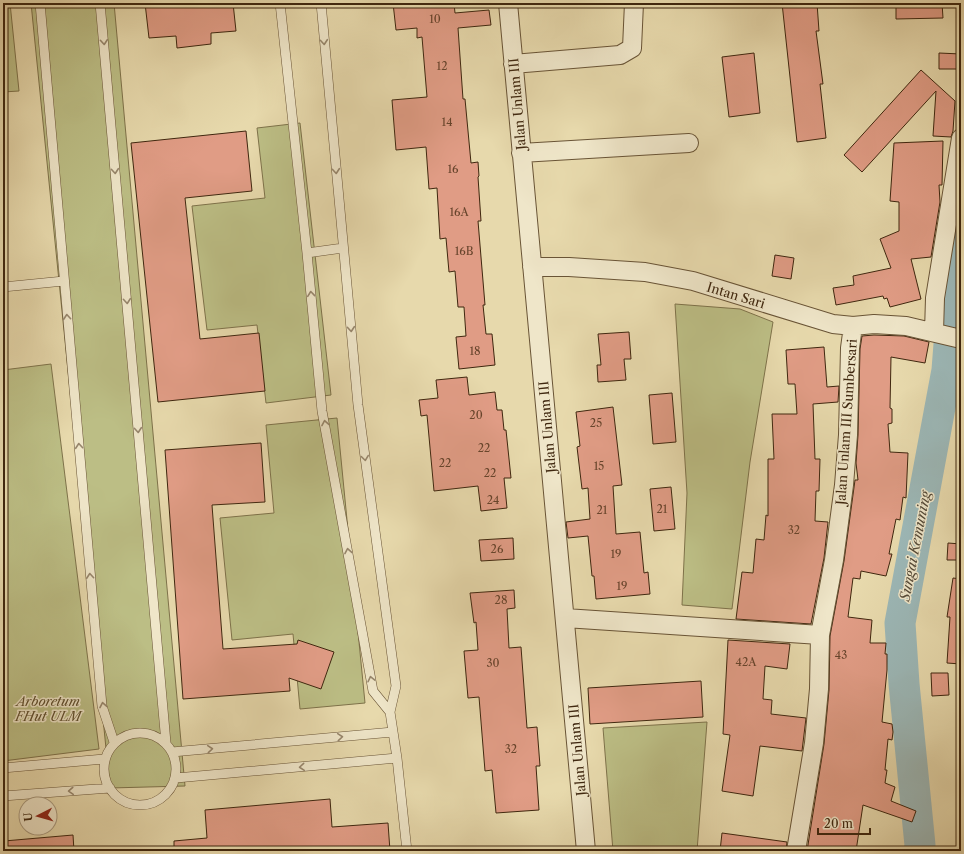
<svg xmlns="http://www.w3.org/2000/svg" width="964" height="854" font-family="'Libre Caslon Text',serif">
	<rect width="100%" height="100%" fill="#e7d9ac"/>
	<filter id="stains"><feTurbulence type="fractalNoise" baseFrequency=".005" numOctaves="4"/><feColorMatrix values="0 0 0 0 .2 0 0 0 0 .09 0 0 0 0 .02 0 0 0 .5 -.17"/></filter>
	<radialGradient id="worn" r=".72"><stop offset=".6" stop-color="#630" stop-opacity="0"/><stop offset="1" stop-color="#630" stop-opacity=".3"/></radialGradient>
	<!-- green -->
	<path fill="#bcbe85" stroke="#7e724a" d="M 3,3 L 10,3 L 19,91 L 3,92 Z
		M 31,3 L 114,3 L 185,786 L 110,788 Z
		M 300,123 L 331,395 L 266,403 L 257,325 L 207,330 L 192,206 L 265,198 L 257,128 Z
		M 675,304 L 740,309 L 773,322 L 750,462 L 732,609 L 682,605 L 687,493 Z
		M 51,364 L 99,749 L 3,761 L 3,370 Z
		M 337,418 L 365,703 L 300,709 L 293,634 L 232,640 L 220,518 L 274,513 L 266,425 Z
		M 707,722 L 697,851 L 613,851 L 603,728 Z"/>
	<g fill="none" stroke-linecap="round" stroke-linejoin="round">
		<!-- river -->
		<path stroke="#9cb7b6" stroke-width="31" d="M 919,851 L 920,845 L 904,684 L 900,623 L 947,370 L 953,293 L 961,242"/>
	</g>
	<!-- building -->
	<path fill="#e09c85" stroke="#3f270f" d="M 145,3 L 233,3 L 236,31 L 211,33 L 211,44 L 177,48 L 176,36 L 149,38 Z
		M 393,3 L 454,3 L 455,13 L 489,10 L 491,25 L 458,28 L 463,99 L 465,99 L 471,163 L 478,162 L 479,176 L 478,177 L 481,221 L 478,221 L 485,305 L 483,305 L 486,334 L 492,334 L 495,365 L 459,369 L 456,337 L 466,336 L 464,307 L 458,307 L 455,271 L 449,272 L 446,238 L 440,239 L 437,188 L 429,189 L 426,147 L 396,150 L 392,100 L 427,97 L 422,37 L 417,38 L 417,28 L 396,30 Z
		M 782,3 L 817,3 L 819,31 L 816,31 L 823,84 L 820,84 L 826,138 L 797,142 Z
		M 896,3 L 942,3 L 943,18 L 896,19 Z
		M 754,53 L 760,113 L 729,117 L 722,57 Z
		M 939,53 L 961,54 L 961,69 L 939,69 Z
		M 921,70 L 955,101 L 953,131 L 951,137 L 933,136 L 936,91 L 862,172 L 844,155 Z
		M 246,131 L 252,191 L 185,198 L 200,339 L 259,333 L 265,391 L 158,402 L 131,143 Z
		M 943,141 L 942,185 L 939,185 L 940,202 L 931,257 L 911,259 L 921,299 L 890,307 L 887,298 L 884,299 L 883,296 L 836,305 L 833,288 L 854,285 L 853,276 L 891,268 L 880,239 L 899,231 L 899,202 L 890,201 L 894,143 Z
		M 775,255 L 794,258 L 791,279 L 772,276 Z
		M 629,332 L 631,359 L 624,359 L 626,380 L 598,382 L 597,365 L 601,365 L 598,334 Z
		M 874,335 L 904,336 L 929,342 L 925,363 L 891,357 L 890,408 L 892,409 L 892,423 L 888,424 L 890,452 L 908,453 L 906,498 L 903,497 L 900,520 L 896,519 L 889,554 L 892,554 L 886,576 L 861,571 L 860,579 L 853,578 L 848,617 L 872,620 L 870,643 L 886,643 L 885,654 L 887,654 L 887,670 L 882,722 L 892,724 L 893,732 L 892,740 L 888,739 L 885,770 L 887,770 L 885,783 L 895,787 L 891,801 L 916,811 L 912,822 L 863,805 L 856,851 L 807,851 L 824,744 L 829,690 L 830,636 L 844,561 L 855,480 L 858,480 L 856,463 L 858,435 L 860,349 L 862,336 Z
		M 824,347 L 827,387 L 839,386 L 838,402 L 813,404 L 815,459 L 820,459 L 819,491 L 816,491 L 815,521 L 828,522 L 824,558 L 811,624 L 736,619 L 742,572 L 753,573 L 756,539 L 764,540 L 766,515 L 768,516 L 768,459 L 774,459 L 772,414 L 797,414 L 795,384 L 788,384 L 786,350 Z
		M 467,377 L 469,395 L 495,392 L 497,410 L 502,410 L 504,430 L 506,430 L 511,478 L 504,478 L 507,508 L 481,511 L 478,486 L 434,491 L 427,415 L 421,416 L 419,400 L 438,398 L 436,380 Z
		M 672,393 L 676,442 L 653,444 L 649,395 Z
		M 613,407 L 622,485 L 613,486 L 616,534 L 640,532 L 644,573 L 648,572 L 650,594 L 596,599 L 594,576 L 592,576 L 588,536 L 568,538 L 566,522 L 590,519 L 588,488 L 582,489 L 577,447 L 580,446 L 576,412 Z
		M 261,443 L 265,502 L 212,505 L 223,649 L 297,644 L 298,640 L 334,652 L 321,689 L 289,678 L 290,691 L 183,699 L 165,450 Z
		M 671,487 L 675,529 L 654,531 L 650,489 Z
		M 513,538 L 514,559 L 481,561 L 479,540 Z
		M 948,543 L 961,544 L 961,560 L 947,560 Z
		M 953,578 L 961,579 L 961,664 L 947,663 L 950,617 L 947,617 Z
		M 514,590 L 515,608 L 507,609 L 509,648 L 521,647 L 527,728 L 537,727 L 540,766 L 536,766 L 539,810 L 496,813 L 492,770 L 485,771 L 479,697 L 468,698 L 464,651 L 478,650 L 476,622 L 474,623 L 470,593 Z
		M 728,640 L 790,644 L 787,669 L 765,666 L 763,699 L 772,700 L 771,714 L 806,718 L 802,751 L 760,746 L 753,796 L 722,791 L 730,735 L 723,734 Z
		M 931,673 L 948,673 L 949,695 L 932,696 Z
		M 701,681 L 703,717 L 590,724 L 588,688 Z
		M 330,799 L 332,827 L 388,823 L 390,851 L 174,851 L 174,841 L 207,838 L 205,810 Z
		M 722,833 L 787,842 L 786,851 L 720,851 Z
		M 73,835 L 74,851 L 4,851 L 4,841 Z"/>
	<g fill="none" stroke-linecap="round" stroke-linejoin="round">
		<!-- lane casing -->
		<g stroke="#695436" stroke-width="10">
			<path id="lane" d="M 40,3 L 102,706 L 114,742
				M 100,3 L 166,743
				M 280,3 L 307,253 L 322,411 L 373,691 L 390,712
				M 321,3 L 358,405 L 396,686 L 390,712 L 397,758 L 407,851
				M 307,253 L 343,248
				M 3,287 L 64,281
				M104 769a36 36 0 1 1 72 0a36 36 0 1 1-72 0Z
				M 172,752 L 393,732
				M 3,768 L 104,759
				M 176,778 L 397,758
				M 3,796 L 110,788"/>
		</g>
		<!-- street casing -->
		<g stroke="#695436" stroke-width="20">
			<path id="street" d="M 508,3 L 586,851
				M 513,64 L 620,55 L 632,48 L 634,3
				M 521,153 L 689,143
				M 532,267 L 569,267 L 645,272 L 693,281 L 833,324 L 853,326 L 874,324 L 906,326 L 961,339
				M 934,332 L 935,298 L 961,138
				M 565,618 L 820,635
				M 796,851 L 814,743 L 819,689 L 820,635 L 834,560 L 844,485 L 848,435 L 850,348 L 853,326"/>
		</g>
		<!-- lane -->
		<use href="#lane" stroke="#efe6c9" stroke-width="9"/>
		<!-- street -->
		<use href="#street" stroke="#efe6c9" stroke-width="18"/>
	</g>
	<!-- one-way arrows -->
	<defs><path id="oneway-chevron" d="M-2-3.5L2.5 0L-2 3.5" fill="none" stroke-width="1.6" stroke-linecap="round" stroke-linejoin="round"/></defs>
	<g stroke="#97866c">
		<use href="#oneway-chevron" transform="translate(104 42) rotate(85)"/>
		<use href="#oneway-chevron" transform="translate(324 42) rotate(85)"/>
		<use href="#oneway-chevron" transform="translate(115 171) rotate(85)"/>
		<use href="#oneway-chevron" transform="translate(336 171) rotate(85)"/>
		<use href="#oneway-chevron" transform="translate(311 294) rotate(-96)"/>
		<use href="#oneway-chevron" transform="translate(127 301) rotate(85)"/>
		<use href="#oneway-chevron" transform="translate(67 317) rotate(-95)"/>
		<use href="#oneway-chevron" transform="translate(351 329) rotate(85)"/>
		<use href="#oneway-chevron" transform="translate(325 423) rotate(-100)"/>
		<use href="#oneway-chevron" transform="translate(138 430) rotate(85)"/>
		<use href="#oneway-chevron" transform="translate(79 446) rotate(-95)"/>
		<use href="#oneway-chevron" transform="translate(365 458) rotate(82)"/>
		<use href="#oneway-chevron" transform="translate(348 551) rotate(-100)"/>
		<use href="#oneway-chevron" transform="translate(90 576) rotate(-95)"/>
		<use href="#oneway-chevron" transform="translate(371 679) rotate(-103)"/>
		<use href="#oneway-chevron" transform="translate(103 705) rotate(-101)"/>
		<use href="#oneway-chevron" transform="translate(340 737) rotate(-5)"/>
		<use href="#oneway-chevron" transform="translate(210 749) rotate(-5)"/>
		<use href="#oneway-chevron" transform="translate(302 767) rotate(175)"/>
		<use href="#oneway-chevron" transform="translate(71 791) rotate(176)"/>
	</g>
	<g text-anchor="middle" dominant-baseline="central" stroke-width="3" stroke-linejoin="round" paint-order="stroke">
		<!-- number labels -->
		<g font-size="11" fill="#67442c">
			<text x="435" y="19">10</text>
			<text x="442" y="66">12</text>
			<text x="447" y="122">14</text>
			<text x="453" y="169">16</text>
			<text x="459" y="212">16A</text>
			<text x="464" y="251">16B</text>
			<text x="475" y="351">18</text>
			<text x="476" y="415">20</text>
			<text x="596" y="423">25</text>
			<text x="484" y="448">22</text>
			<text x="445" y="463">22</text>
			<text x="599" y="466">15</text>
			<text x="490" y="473">22</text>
			<text x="493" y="500">24</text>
			<text x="662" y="509">21</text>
			<text x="602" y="510">21</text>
			<text x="794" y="530">32</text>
			<text x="497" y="549">26</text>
			<text x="616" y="554">19</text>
			<text x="622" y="586">19</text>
			<text x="501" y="600">28</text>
			<text x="841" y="655">43</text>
			<text x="746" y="662">42A</text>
			<text x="493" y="663">30</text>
			<text x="511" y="749">32</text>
		</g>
		<!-- street labels -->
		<g font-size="13" fill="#3f270f" stroke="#efe6c9">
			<text transform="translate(517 104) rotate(-95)">Jalan Unlam III</text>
			<text transform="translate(736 295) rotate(17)">Intan Sari</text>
			<text transform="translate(846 422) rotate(-86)">Jalan Unlam III Sumbersari</text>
			<text transform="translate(547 427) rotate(-95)">Jalan Unlam III</text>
			<text transform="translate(577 750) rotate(-95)">Jalan Unlam III</text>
		</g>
		<!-- park labels -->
		<g font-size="13" font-style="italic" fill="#5e4d2c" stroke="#efe6c9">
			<text x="48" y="701">Arboretum<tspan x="48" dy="15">FHut ULM</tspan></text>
		</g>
		<!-- water labels -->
		<g font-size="14" font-style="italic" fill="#564b39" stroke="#efe6c9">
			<text transform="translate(915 546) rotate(-79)">Sungai Kemuning</text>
		</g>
	</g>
	<!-- margin -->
	<rect width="964" height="854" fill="none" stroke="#e7d9ac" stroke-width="16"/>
	<rect x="4" y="4" width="956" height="846" fill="none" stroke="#3f270f" stroke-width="2"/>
	<rect x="8" y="8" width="948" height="838" fill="none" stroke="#3f270f"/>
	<!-- north arrow -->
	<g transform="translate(38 816) rotate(264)"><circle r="19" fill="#efe6c9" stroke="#a99a7f"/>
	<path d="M0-3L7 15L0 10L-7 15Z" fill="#8f2418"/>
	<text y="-6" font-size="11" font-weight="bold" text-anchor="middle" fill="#3f270f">U</text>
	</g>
	<!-- scale -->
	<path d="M818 828v6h52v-6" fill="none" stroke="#3f270f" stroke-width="2"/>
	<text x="824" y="828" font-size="12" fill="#3f270f" stroke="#efe6c9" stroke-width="3" paint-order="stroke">20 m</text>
	<rect width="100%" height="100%" filter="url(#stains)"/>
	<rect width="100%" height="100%" fill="url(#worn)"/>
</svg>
